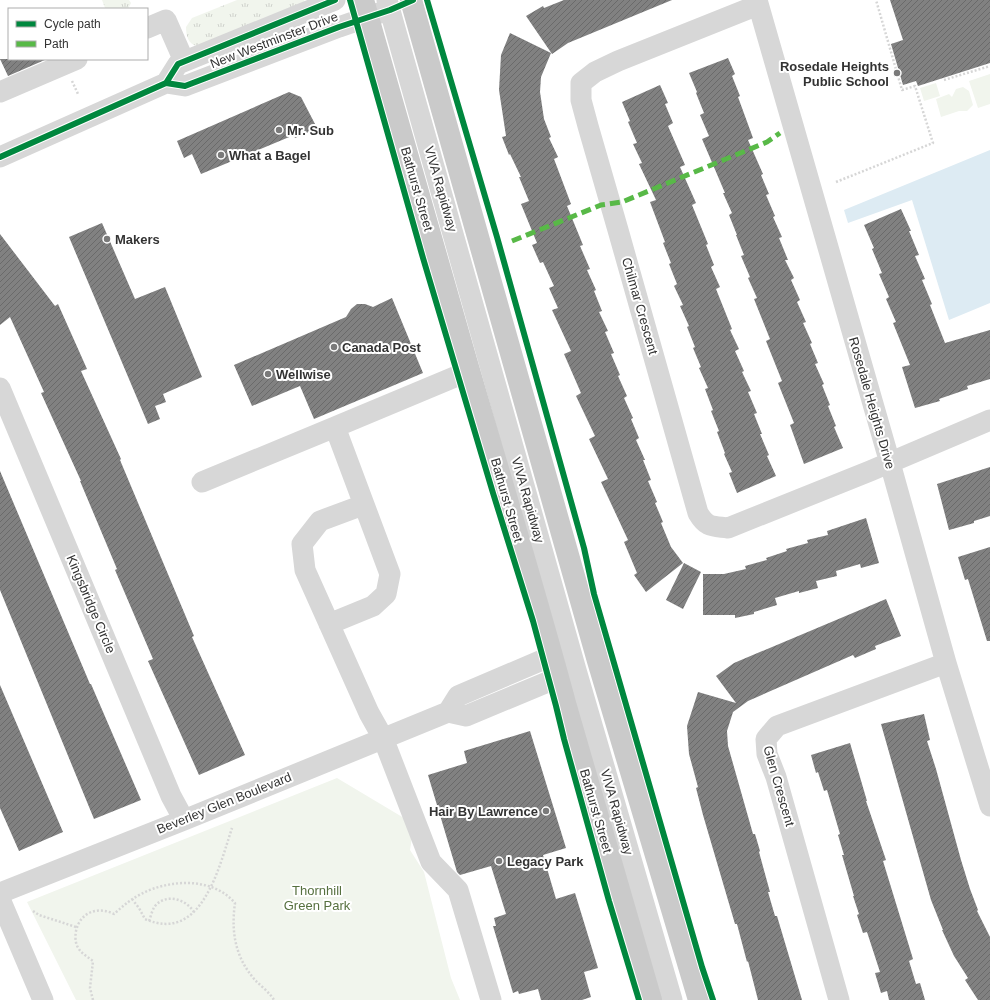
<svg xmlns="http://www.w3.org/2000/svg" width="990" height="1000" font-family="Arial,sans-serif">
	<defs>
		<pattern id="grass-tufts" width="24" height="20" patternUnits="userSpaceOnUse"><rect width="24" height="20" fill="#f1f5ed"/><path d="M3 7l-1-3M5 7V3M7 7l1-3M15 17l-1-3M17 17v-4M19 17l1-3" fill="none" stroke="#cfd2cc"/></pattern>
		<pattern id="building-hatch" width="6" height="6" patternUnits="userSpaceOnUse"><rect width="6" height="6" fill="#818181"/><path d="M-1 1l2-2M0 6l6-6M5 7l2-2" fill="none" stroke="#6a6a6a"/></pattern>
	</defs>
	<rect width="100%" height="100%" fill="#fff"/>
	<!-- grass -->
	<path fill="url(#grass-tufts)" d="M 102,0 L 129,0 L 131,3 L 128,9 L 102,9 L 105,8 Z
		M 237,0 L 304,0 L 306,4 L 198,46 C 188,45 186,35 186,27 L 192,18 Z"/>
	<!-- park -->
	<path fill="#f1f5ed" d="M 990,74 L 990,104 L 978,108 L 969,81 Z
		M 936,83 L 940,96 L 924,101 L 920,88 Z
		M 963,87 L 969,91 L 973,105 L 967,111 L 959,111 L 941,117 L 936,99 L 949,94 L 952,97 L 956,89 Z
		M 337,778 L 414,824 L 410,850 L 424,872 L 451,978 L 460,1000 L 76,1000 L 27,902 Z"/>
	<!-- water -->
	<path fill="#ddebf3" d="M 990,150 L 990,303 L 949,320 L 912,200 L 848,223 L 844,210 Z"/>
	<!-- building -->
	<path fill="url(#building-hatch)" d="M 564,0 L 672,0 L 568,43 L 552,54 L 526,16 L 543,6 L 544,8 Z
		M 890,0 L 990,0 L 990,63 L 918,86 L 916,81 L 903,85 L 891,44 L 903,40 Z
		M 510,33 L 551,53 L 541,77 L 540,92 L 544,119 L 551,137 L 549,138 L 558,157 L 554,159 L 571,204 L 567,206 L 583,245 L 580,246 L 590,269 L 587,270 L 596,290 L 594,291 L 602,311 L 599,312 L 608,331 L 605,332 L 614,353 L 611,354 L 620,375 L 618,376 L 627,396 L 624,398 L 633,418 L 631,419 L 639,438 L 636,440 L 645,460 L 643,460 L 651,480 L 648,481 L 657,502 L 655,503 L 663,522 L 661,523 L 671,547 L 683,563 L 646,592 L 634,575 L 637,573 L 624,542 L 628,540 L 601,482 L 608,479 L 589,439 L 595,436 L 576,396 L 581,393 L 564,354 L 571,351 L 552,310 L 558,308 L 549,288 L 554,286 L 543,262 L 540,263 L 532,245 L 537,243 L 521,204 L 529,201 L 519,177 L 521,177 L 510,154 L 509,155 L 502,137 L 506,136 L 499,90 L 501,55 Z
		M 728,58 L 735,74 L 732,76 L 740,96 L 738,97 L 753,138 L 748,140 L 763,174 L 761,175 L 769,194 L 766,195 L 775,216 L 773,217 L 782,237 L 779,238 L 788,260 L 785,260 L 794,278 L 791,280 L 800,300 L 797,302 L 806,322 L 803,323 L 812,343 L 810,344 L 818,363 L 815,364 L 824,384 L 822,385 L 830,405 L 828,406 L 836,426 L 834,427 L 843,448 L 804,464 L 790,425 L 794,423 L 778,383 L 782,381 L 766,341 L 770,339 L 754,299 L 757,298 L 748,278 L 750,277 L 741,256 L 744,255 L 736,235 L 737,235 L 729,215 L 732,213 L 723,193 L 725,193 L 702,139 L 709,136 L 700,115 L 704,113 L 696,93 L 697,92 L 689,73 Z
		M 0,59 L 47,59 L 8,76 Z
		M 660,85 L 668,103 L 665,104 L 673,123 L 668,126 L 685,165 L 680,167 L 696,203 L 692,205 L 708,244 L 706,245 L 714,265 L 711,267 L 720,287 L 716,289 L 732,329 L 730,330 L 739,349 L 735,351 L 744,371 L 742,372 L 751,391 L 748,392 L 757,413 L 754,414 L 762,434 L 760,434 L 769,455 L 767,456 L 776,476 L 737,493 L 729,473 L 732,472 L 724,454 L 725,453 L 717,432 L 719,431 L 711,411 L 713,410 L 705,389 L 708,388 L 699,368 L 701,367 L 693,348 L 695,347 L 687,327 L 689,326 L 680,306 L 683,305 L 674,286 L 677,284 L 669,264 L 671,263 L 663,243 L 665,242 L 650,202 L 656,200 L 639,164 L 642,163 L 633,144 L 637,143 L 628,122 L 630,121 L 622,102 Z
		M 289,92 L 301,97 L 315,124 L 311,125 L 312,127 L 310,128 L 311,131 L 295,138 L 294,135 L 201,174 L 192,154 L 184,158 L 177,141 Z
		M 901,209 L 911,231 L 909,231 L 919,255 L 915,256 L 925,279 L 922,280 L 932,304 L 930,305 L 945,343 L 990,330 L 990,379 L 967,386 L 968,389 L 939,399 L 940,401 L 915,408 L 902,367 L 910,365 L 893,323 L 896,322 L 886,299 L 889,297 L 879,274 L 882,273 L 872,249 L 874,248 L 864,225 Z
		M 102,223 L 135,299 L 165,287 L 202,377 L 163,394 L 166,402 L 155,406 L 160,419 L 148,424 L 69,237 Z
		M 0,234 L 55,306 L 58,304 L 87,369 L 81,371 L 121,459 L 120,460 L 194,636 L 192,637 L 245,755 L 199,775 L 148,661 L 153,659 L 115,570 L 117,569 L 80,481 L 81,481 L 41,393 L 44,392 L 10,317 L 0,325 Z
		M 392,298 L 423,373 L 314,419 L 300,386 L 252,406 L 234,365 L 346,317 L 351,309 L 357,304 L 365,304 L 373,307 Z
		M 990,467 L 990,516 L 974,521 L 974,523 L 949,530 L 937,484 Z
		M 0,471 L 90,684 L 91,684 L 141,800 L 94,819 L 0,590 Z
		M 866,518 L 879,563 L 861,568 L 860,564 L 836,571 L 837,576 L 816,581 L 818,588 L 799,593 L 799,591 L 775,598 L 777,605 L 754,612 L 754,614 L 735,618 L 735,615 L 703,615 L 703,574 L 724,574 L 746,569 L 745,566 L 767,560 L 766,558 L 787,551 L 786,549 L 808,543 L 807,540 L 828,535 L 827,531 Z
		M 990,547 L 990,641 L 987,641 L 968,579 L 965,580 L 958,557 Z
		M 684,563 L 701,572 L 683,609 L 666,600 Z
		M 886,599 L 901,636 L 875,646 L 876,649 L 855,658 L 853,655 L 748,701 L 733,712 L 727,731 L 728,746 L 753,834 L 755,834 L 760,851 L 759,852 L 770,892 L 768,892 L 775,916 L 777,916 L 802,1000 L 758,1000 L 748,961 L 747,962 L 737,924 L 735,924 L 703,815 L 696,788 L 698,787 L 689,754 L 687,726 L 698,692 L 736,703 L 716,676 L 734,663 Z
		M 0,685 L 63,832 L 19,851 L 0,808 Z
		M 924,714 L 930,740 L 927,741 L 936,769 L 961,860 L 970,889 L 978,910 L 977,911 L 990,937 L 990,1000 L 978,1000 L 965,980 L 968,978 L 954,956 L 942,930 L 943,930 L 931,900 L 881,724 Z
		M 530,731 L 566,848 L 543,855 L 556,899 L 575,893 L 598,968 L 584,972 L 591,997 L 582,1000 L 541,1000 L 538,989 L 519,994 L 518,991 L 513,993 L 493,926 L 496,926 L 494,918 L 506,914 L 491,866 L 460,875 L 457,872 L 428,775 L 467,763 L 464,751 Z
		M 850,743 L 867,801 L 866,801 L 886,860 L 883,861 L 913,959 L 909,961 L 916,984 L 920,983 L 925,1000 L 889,1000 L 887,991 L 881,993 L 875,973 L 880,972 L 867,932 L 863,933 L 857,915 L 859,914 L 853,896 L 854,896 L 842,855 L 844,855 L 838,835 L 840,834 L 827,790 L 824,791 L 818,772 L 816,773 L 811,755 Z"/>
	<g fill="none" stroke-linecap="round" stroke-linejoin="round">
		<!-- path -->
		<path stroke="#d6d6d6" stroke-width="2.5" stroke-dasharray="2 2" stroke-linecap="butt" d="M 944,80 L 990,66
			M 72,81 L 78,94
			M 836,182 L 933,143 L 915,86 L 902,90 L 876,0
			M 132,899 L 139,908 L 145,919 C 202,944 219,867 232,828
			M 33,911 L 39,915 L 76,927
			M 149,921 C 151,916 152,910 155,906 C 166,893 186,899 194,912
			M 93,1000 L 90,988 L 93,961 C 88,957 82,954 79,949 C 75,944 75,937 76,931 C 80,912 98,906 114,914 C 123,906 131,899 141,894 C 170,879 213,877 235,903 C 231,932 235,957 255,980 C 261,986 270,993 274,1000"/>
		<!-- minor -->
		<path stroke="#d7d7d7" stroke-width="21" d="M 387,0 L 576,670 L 672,1000
			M 757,0 L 890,463 L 946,663 L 990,806
			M 758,5 L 618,61 L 595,72 L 581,83 L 581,100 L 588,126 L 618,230 L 698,513 C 707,528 712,526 728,528 L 870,471 L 990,420
			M 147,28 L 166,20 L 184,61
			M 166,83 L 185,86 L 339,27 L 385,11
			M 0,92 L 77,59
			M 0,157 L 166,83 L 178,64 L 335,0
			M 0,388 L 171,796 L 184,820
			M 202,482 L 335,427
			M 363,505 L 320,521 L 302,544 L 305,570 L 369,713 L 383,738 L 431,862 L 458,890 L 491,1000
			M 329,624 L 373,606 L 386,594 L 390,574 L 335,427 L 469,371
			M 448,712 L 466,716 L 574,671
			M 0,893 L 184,820 L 448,712 L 458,696 L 568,649
			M 0,899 L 43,1000
			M 839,1000 L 776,777 L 767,754 L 766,739 L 777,726 L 946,663"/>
		<!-- major -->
		<path stroke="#cacaca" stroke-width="22" d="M 363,0 C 396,113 427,226 460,339 C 495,461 532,581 565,703 L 651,1000
			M 411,0 L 598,661 L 699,1000"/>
		<!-- quiet -->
		<path stroke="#58b947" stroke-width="5" stroke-dasharray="10 5" stroke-linecap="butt" d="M 512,241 L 601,205 L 622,202 L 767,142 L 780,133"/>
		<!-- cycleway casing -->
		<g stroke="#fff" stroke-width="8">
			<path id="cycleway" d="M 350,0 L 423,258 L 493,493 L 533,621 L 556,706 L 564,739 L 609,901 L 639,1000
				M 427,0 L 497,237 L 584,548 L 594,594 L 702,967 L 713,1000
				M 166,83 L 185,86 L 339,27 L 390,10 L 413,0
				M 0,157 L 166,83 L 178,64 L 335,0"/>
		</g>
		<!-- cycleway -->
		<use href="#cycleway" stroke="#00873e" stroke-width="6"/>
	</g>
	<!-- markers -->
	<g fill="#7a7a7a" stroke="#fff" stroke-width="1.5">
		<circle cx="897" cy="73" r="4"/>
		<circle cx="279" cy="130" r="4"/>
		<circle cx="221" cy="155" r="4"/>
		<circle cx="107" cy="239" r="4"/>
		<circle cx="334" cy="347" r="4"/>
		<circle cx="268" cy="374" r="4"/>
		<circle cx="546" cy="811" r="4"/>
		<circle cx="499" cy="861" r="4"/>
	</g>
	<g text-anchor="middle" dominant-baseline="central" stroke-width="4" stroke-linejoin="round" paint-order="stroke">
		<!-- street labels -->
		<g font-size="13" fill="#333" stroke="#fff">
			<text transform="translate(274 40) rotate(-21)">New Westminster Drive</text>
			<text transform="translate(417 189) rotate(74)">Bathurst Street</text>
			<text transform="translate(441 189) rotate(74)">VIVA Rapidway</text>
			<text transform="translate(640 306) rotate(74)">Chilmar Crescent</text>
			<text transform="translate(872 403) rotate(74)">Rosedale Heights Drive</text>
			<text transform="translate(507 500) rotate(74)">Bathurst Street</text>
			<text transform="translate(528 500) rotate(74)">VIVA Rapidway</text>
			<text transform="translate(91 604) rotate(67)">Kingsbridge Circle</text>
			<text transform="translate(779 786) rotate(74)">Glen Crescent</text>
			<text transform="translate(224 803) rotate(-22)">Beverley Glen Boulevard</text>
			<text transform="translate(596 811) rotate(74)">Bathurst Street</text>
			<text transform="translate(617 812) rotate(74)">VIVA Rapidway</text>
		</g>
		<!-- poi labels -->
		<g font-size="13" font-weight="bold" fill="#333" stroke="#fff" text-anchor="start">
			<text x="889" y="66" text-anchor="end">Rosedale Heights<tspan x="889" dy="15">Public School</tspan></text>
			<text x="287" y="130">Mr. Sub</text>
			<text x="229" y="155">What a Bagel</text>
			<text x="115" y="239">Makers</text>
			<text x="342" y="347">Canada Post</text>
			<text x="276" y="374">Wellwise</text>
			<text x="538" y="811" text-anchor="end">Hair By Lawrence</text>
			<text x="507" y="861">Legacy Park</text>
		</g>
		<!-- park labels -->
		<g font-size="13" fill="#56703f" stroke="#fff">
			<text x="317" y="890">Thornhill<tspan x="317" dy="15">Green Park</tspan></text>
		</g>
	</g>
	<!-- legend -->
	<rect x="8" y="8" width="140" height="52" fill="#ffffff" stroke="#adadad"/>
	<rect x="16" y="21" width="20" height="6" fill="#00873e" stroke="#adadad"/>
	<text x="44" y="28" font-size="12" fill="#333333">Cycle path</text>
	<rect x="16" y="41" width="20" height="6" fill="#58b947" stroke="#adadad"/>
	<text x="44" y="48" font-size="12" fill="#333333">Path</text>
</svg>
